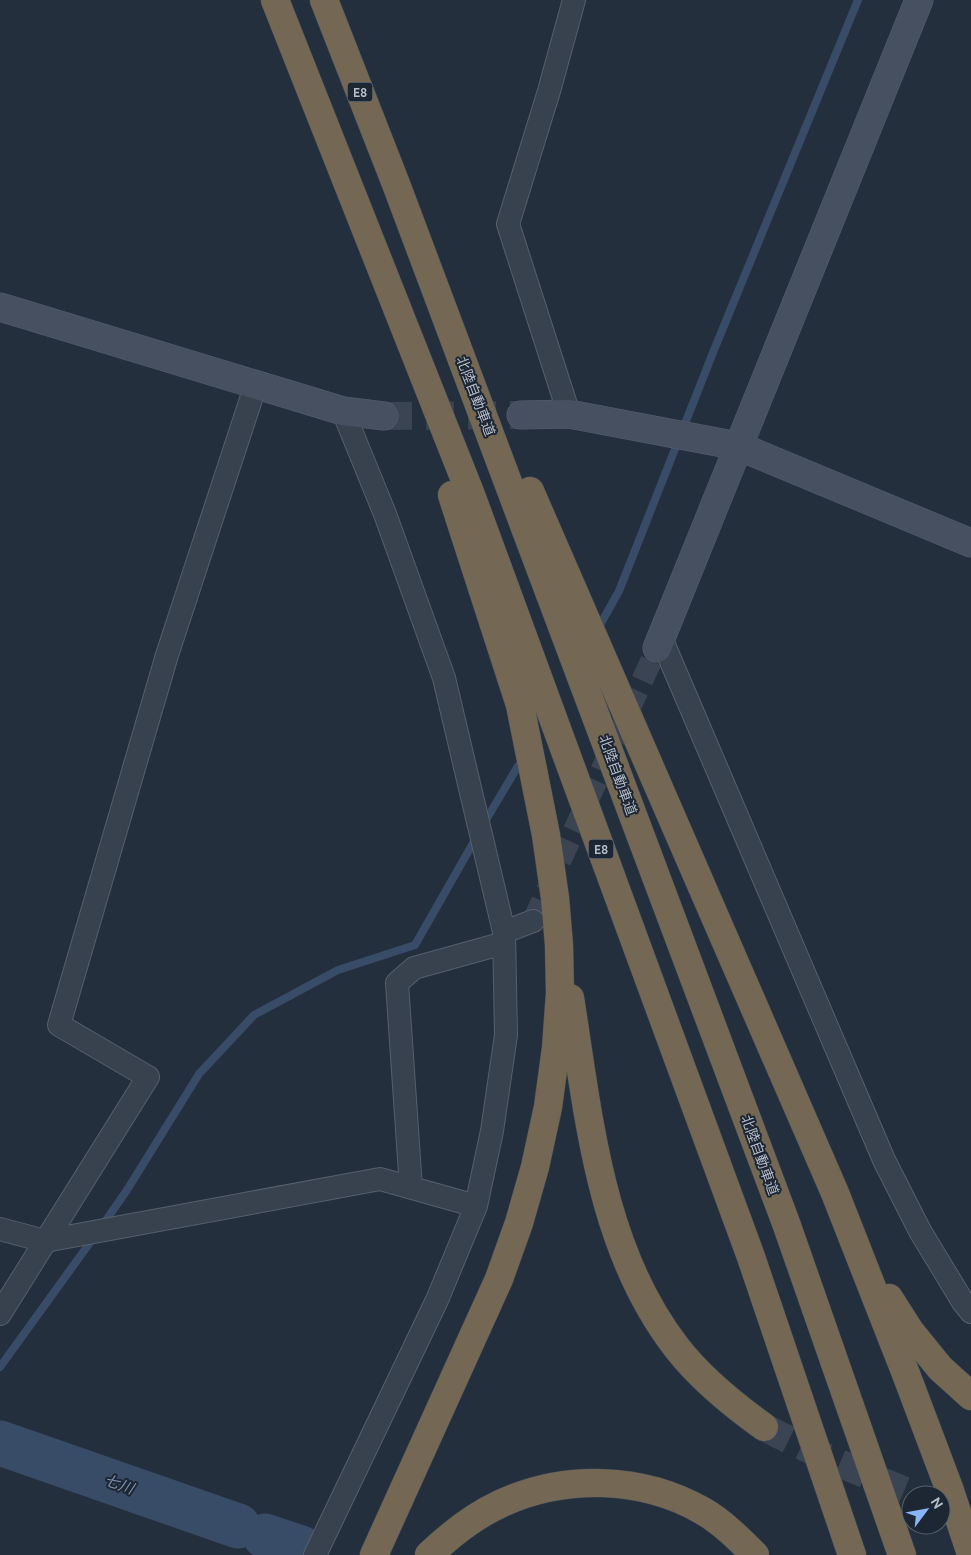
<svg xmlns="http://www.w3.org/2000/svg" width="971" height="1555" font-family="Ubuntu,'Noto Sans JP',sans-serif">
	<rect width="100%" height="100%" fill="#242f3e"/>
	<g fill="none" stroke-linecap="round" stroke-linejoin="round">
		<!-- stream -->
		<path stroke="#394c67" stroke-width="8" d="M 600,625 L 619,591 L 714,350 L 858,0
			M 483,825 L 518,766
			M 102,1226 L 127,1190 L 199,1074 L 254,1015 L 338,970 L 415,945 L 476,838
			M 0,1367 L 94,1237"/>
		<!-- river -->
		<path stroke="#394c67" stroke-width="45" d="M 0,1443 L 238,1526
			M 265,1536 L 301,1548"/>
		<!-- street-tunnel -->
		<path stroke="#3a4453" stroke-width="22" stroke-dasharray="22 11" stroke-linecap="butt" d="M 533,921 L 657,648"/>
		<!-- secondary-tunnel -->
		<path stroke="#3a4453" stroke-width="28" stroke-dasharray="28 14" stroke-linecap="butt" d="M 384,416 L 521,415"/>
		<!-- highway-tunnel -->
		<path stroke="#3a4453" stroke-width="28" stroke-dasharray="28 14" stroke-linecap="butt" d="M 764,1427 C 813,1453 864,1474 915,1495"/>
		<!-- street casing -->
		<g stroke="#565f6c" stroke-width="24">
			<path id="street" d="M 569,414 L 508,224 L 549,91 L 574,0
				M 661,638 L 884,1160 L 920,1231 L 963,1302 L 971,1312
				M 504,932 L 533,921
				M 411,1188 L 397,983 L 414,968 L 504,943
				M 0,1229 L 45,1241 L 380,1179 L 476,1206
				M 0,1314 L 148,1077 L 59,1025 L 167,655 L 256,384
				M 315,1555 L 437,1300 L 476,1206 L 492,1131 L 506,1035 L 504,932 L 444,678 L 385,514 L 343,411"/>
		</g>
		<!-- secondary casing -->
		<g stroke="#565f6c" stroke-width="29">
			<path id="secondary" d="M 0,307 L 343,411 L 384,416
				M 521,415 L 569,414 L 738,446 L 971,543
				M 657,648 L 919,0"/>
		</g>
		<!-- highway casing -->
		<g stroke="#434c59" stroke-width="29">
			<path id="highway" d="M 275,0 L 471,495 L 751,1257 L 852,1555
				M 324,0 L 396,184 L 786,1223 L 902,1555
				M 530,491 L 835,1193 L 906,1374 L 949,1488 L 971,1554
				M 570,998 C 589,1118 600,1249 677,1348 C 701,1379 732,1404 764,1427
				M 889,1298 L 910,1331 L 940,1368 L 971,1396
				M 374,1555 L 499,1279 L 519,1223 L 535,1167 L 548,1107 L 556,1048 L 560,993 L 559,945 L 555,898 L 546,835 L 520,705 L 452,495
				M 429,1555 C 450,1535 474,1516 500,1504 C 564,1474 642,1476 703,1511 C 722,1522 739,1539 755,1555"/>
		</g>
		<!-- street -->
		<use href="#street" stroke="#38414e" stroke-width="22"/>
		<!-- secondary -->
		<use href="#secondary" stroke="#465061" stroke-width="28"/>
		<!-- highway -->
		<use href="#highway" stroke="#746855" stroke-width="28"/>
	</g>
	<g text-anchor="middle" dominant-baseline="central" stroke-width="4" stroke-linejoin="round" paint-order="stroke">
		<!-- shield labels -->
		<g fill="#1d2633" stroke="#878f9c" stroke-width="1">
			<rect x="347.5" y="82.5" width="25" height="19" rx="4"/>
			<rect x="588.5" y="839.5" width="25" height="19" rx="4"/>
		</g>
		<g font-size="12" font-weight="bold" fill="#b4bcc9">
			<text x="360" y="92">E8</text>
			<text x="601" y="849">E8</text>
		</g>
		<!-- street labels -->
		<g font-size="14" fill="#b4bcc9" stroke="#1d2633">
			<text transform="translate(476 396) rotate(69)">北陸自動車道</text>
			<text transform="translate(618 775) rotate(70)">北陸自動車道</text>
			<text transform="translate(760 1155) rotate(70)">北陸自動車道</text>
		</g>
		<!-- water labels -->
		<g font-size="15" font-style="italic" fill="#7c92b1" stroke="#1d2633">
			<text transform="translate(119 1484) rotate(19)">七川</text>
		</g>
	</g>
	<!-- north arrow -->
	<g transform="translate(926 1510) rotate(58)"><circle r="24" fill="#1d2633" stroke="#59626f"/>
	<path d="M0-4L9 19L0 12L-9 19Z" fill="#8ab4f8"/>
	<text y="-8" font-size="14" font-weight="bold" text-anchor="middle" fill="#b4bcc9">N</text>
	</g>
</svg>
